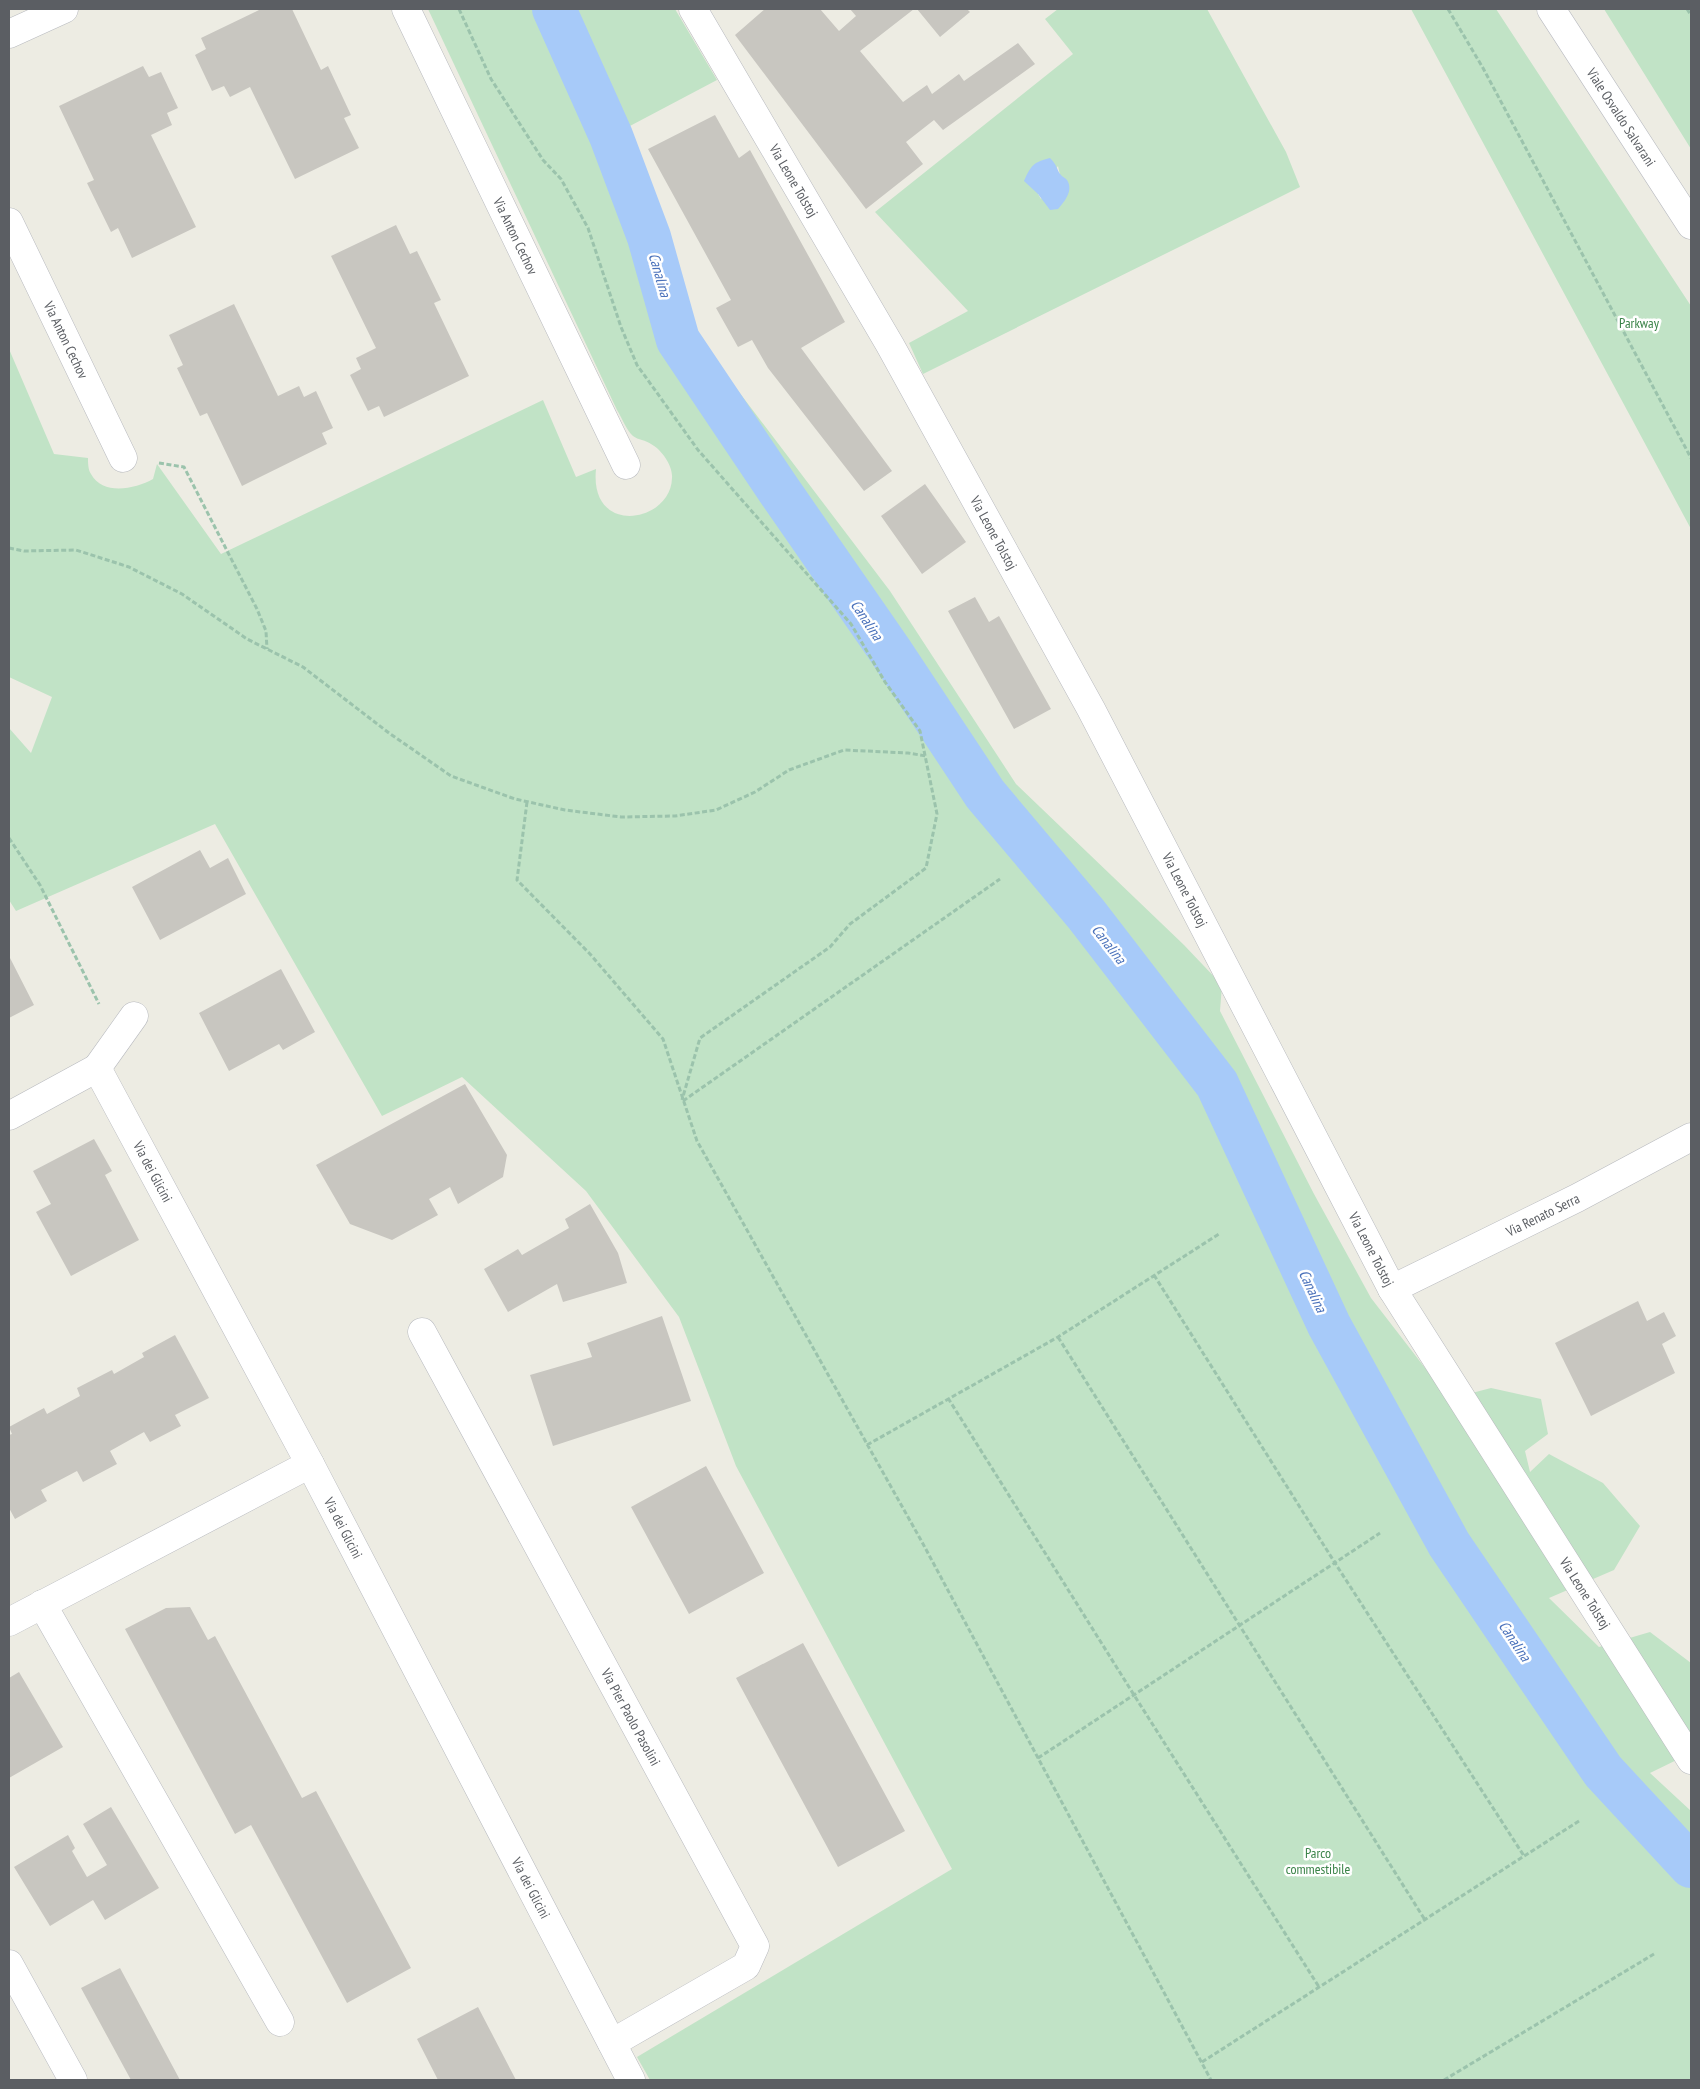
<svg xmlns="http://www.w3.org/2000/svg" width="1700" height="2089" font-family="'PT Sans Narrow',sans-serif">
	<rect width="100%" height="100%" fill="#edece3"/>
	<!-- green -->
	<path fill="#c1e3c6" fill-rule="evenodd" d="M 428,9 L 675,9 L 717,80 L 611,136 L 695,334 L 890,591 L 1016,784 L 1184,945 L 1222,985 L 1220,1011 L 1314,1194 L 1371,1298 L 1449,1399 L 1491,1388 L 1541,1399 L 1548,1434 L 1525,1451 L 1530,1472 L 1549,1454 L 1603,1483 L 1640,1526 L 1614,1570 L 1549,1598 L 1599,1647 L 1650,1632 L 1691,1663 L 1691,1753 L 1650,1773 L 1691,1811 L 1691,2080 L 650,2080 L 637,2057 L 952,1869 L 736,1466 L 679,1317 L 586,1191 L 462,1077 L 382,1116 L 215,824 L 16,911 L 9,900 L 9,728 L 31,753 L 52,697 L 9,677 L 9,349 L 54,454 L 88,458 C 88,462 88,470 91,474 C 103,496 135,489 153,479 L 157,464 L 221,554 L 543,400 L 576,477 L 596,469 C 589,537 671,523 672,478 C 673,466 662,450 651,444 C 646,440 638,440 633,436 C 627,431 622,418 617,410 Z
		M 1058,9 L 1207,9 L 1286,152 L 1300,187 L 923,374 L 909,343 L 968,311 L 875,212 L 1073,54 L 1045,19 ZM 1058,166 L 1060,175 L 1041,199 L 1038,194 Z
		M 1411,9 L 1496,9 L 1691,306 L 1691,529 Z
		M 1604,9 L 1691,9 L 1691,149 Z"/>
	<!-- water -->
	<path fill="#a7caf9" d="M 1050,158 C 1058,166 1056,169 1061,175 C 1062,177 1066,178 1067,180 C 1074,191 1064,202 1058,209 L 1050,210 L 1038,194 L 1024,181 C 1031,165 1034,162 1050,158 Z"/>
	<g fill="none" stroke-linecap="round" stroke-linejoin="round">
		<!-- canal -->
		<path stroke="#a7caf9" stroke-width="44" d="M 554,9 L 611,136 L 649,237 L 678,340 L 778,489 L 891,652 L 985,794 L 1086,914 L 1217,1084 L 1329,1325 L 1449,1544 L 1603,1771 L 1691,1866"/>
	</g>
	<!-- building -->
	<path fill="#c8c6c0" d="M 261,9 L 292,9 L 321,70 L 328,66 L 351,115 L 344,118 L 359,148 L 295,179 L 250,87 L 230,97 L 224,86 L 212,91 L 195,55 L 206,49 L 201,38 Z
		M 765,9 L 820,9 L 839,31 L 856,16 L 850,9 L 914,9 L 860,51 L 903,102 L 927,85 L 932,94 L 959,74 L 964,81 L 1018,43 L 1035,64 L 943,130 L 934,120 L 906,142 L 923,164 L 866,209 L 735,35 Z
		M 917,9 L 967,9 L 970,12 L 940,37 Z
		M 143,66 L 149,77 L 161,72 L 178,108 L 167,113 L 172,125 L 151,135 L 196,227 L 132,258 L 118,228 L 111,232 L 87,183 L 94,180 L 59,106 Z
		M 715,115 L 739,158 L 750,150 L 845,322 L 801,348 L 892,471 L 864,491 L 768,368 L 752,340 L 738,347 L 716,308 L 731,300 L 648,149 Z
		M 396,225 L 410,254 L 417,251 L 441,300 L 434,303 L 469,376 L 384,417 L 379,406 L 368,411 L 350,375 L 361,369 L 356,358 L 376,348 L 331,256 Z
		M 234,304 L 278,396 L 299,386 L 304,397 L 316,391 L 333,428 L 322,433 L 327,444 L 242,486 L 207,413 L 200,416 L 177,368 L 183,365 L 169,335 Z
		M 925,484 L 966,542 L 922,574 L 881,516 Z
		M 975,597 L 989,622 L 999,616 L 1051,709 L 1014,729 L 948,611 Z
		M 200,850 L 210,868 L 228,858 L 246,894 L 160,940 L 132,887 Z
		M 9,956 L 34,1005 L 9,1018 Z
		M 281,969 L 315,1032 L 283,1050 L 279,1044 L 229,1071 L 199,1013 Z
		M 465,1084 L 507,1155 L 503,1177 L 458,1204 L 450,1187 L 429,1199 L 438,1215 L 392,1240 L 350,1224 L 316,1165 Z
		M 94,1139 L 112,1171 L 105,1175 L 139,1240 L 71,1276 L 36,1212 L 51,1204 L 33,1171 Z
		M 590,1204 L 618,1253 L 627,1283 L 563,1302 L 557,1284 L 508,1312 L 484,1269 L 518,1249 L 522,1255 L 569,1228 L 565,1219 Z
		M 1638,1301 L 1647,1321 L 1664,1312 L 1676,1336 L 1662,1344 L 1675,1373 L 1591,1416 L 1555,1343 Z
		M 662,1316 L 691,1401 L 553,1446 L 530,1375 L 592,1357 L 587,1343 Z
		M 175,1335 L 209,1398 L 175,1415 L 181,1426 L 150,1442 L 144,1432 L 110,1451 L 117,1464 L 83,1482 L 77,1471 L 41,1490 L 47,1501 L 15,1519 L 9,1508 L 9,1435 L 12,1434 L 9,1427 L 44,1408 L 47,1414 L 80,1396 L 77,1388 L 112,1370 L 114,1374 L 144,1357 L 142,1353 Z
		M 706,1466 L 764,1573 L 689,1614 L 631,1507 Z
		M 190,1607 L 208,1640 L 215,1636 L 302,1798 L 316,1791 L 411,1968 L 347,2003 L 251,1825 L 235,1834 L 125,1629 L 166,1608 Z
		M 803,1643 L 905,1831 L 838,1867 L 736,1678 Z
		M 19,1672 L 63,1747 L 9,1778 L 9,1678 Z
		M 111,1807 L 159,1888 L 105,1920 L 93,1900 L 50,1926 L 14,1867 L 68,1835 L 75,1848 L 72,1851 L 87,1877 L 107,1865 L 83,1824 Z
		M 120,1968 L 180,2080 L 131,2080 L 81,1988 Z
		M 478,2007 L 516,2080 L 438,2080 L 417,2039 Z"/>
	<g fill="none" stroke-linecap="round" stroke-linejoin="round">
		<!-- street casing -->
		<g stroke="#b8babf" stroke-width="29">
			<g id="street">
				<path id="s1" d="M 406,9 L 626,465"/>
				<path id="s2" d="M 693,9 L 890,345 L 1091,709 L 1392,1289 L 1691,1760"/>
				<path d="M 9,34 L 64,9"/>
				<path id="s3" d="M 9,222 L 123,458"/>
				<path d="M 97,1068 L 134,1016"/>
				<path id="s4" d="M 9,1116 L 97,1068 L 310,1464 L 631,2080"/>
				<path id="s5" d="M 1392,1289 L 1577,1198 L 1691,1137"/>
				<path id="s6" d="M 422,1332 L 755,1946 L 746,1966 L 612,2043"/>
				<path d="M 42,1604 L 280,2022"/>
				<path d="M 9,1622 L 310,1464"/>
			</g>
		</g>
		<!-- secondary casing -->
		<g stroke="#b9bbc1" stroke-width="29">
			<g id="secondary">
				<path id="s7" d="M 1551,9 L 1691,225"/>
				<path d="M 9,1964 L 73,2080"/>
			</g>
		</g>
		<!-- path -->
		<path stroke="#9bc3ac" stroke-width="3" stroke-dasharray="5 2.5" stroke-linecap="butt" d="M 459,9 L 491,79 L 543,160 L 561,179 L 588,228 L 621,327 L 637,365 L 698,450 L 851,624 L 885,682 L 920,731 L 937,814 L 926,868 L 850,924 L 830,947 L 700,1038 L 682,1100
			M 1448,9 L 1483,68 L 1691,458
			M 1687,9 L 1691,15
			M 159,463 L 184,467 L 257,609 L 266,631 L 267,649
			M 9,548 L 24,551 L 76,550 L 129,567 L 182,594 L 247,639 L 303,667 L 389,733 L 451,776 L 515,799 L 565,810 L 621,817 L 675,816 L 716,810 L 755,792 L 789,770 L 844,750 L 908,753 L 926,756
			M 527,802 L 517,880 L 590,954 L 663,1039 L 697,1141 L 922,1542 L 1211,2080
			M 9,838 L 40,885 L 99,1004
			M 683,1101 L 1000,879
			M 1154,1275 L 1335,1563 L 1524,1856
			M 1058,1337 L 1425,1920
			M 948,1398 L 1134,1695 L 1319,1987
			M 867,1445 L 1058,1337 L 1219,1234
			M 1038,1758 L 1380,1533
			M 1202,2062 L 1579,1821
			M 1444,2080 L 1654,1954"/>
		<!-- street -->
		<use href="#street" stroke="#fff" stroke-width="28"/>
		<!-- secondary -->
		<use href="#secondary" stroke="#fff" stroke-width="28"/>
	</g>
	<g text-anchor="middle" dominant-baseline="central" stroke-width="5" stroke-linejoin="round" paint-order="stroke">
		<!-- street labels -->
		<g font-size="14" fill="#5b5e63" stroke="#fff">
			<text stroke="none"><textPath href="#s7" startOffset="129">Viale Osvaldo Salvarani</textPath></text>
			<text stroke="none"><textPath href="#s2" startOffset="199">Via Leone Tolstoj</textPath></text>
			<text stroke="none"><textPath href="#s1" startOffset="252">Via Anton Cechov</textPath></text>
			<text stroke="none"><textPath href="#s3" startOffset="131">Via Anton Cechov</textPath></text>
			<text stroke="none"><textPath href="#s2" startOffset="604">Via Leone Tolstoj</textPath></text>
			<text stroke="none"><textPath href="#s2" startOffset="1009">Via Leone Tolstoj</textPath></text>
			<text stroke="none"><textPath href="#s4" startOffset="218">Via dei Glicini</textPath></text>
			<text stroke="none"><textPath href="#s5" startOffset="168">Via Renato Serra</textPath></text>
			<text stroke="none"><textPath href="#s2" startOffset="1414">Via Leone Tolstoj</textPath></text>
			<text stroke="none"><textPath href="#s4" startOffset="622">Via dei Glicini</textPath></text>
			<text stroke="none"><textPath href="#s2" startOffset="1819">Via Leone Tolstoj</textPath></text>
			<text stroke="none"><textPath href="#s6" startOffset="438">Via Pier Paolo Pasolini</textPath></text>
			<text stroke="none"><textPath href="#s4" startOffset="1028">Via dei Glicini</textPath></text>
		</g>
		<!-- park labels -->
		<g font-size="14" fill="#3a8348" stroke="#fff">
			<text x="1639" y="323">Parkway</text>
			<text x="1318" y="1853">Parco<tspan x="1318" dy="16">commestibile</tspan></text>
		</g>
		<!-- water labels -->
		<g font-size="15" font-style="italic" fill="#4b72bb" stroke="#fff">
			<text transform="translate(660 275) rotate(74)">Canalina</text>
			<text transform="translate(867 620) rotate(56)">Canalina</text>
			<text transform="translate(1109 944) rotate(52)">Canalina</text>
			<text transform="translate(1313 1291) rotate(65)">Canalina</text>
			<text transform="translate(1515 1641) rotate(56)">Canalina</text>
		</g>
	</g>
	<!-- border -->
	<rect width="1700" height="2089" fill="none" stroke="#5b5e63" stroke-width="20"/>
</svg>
